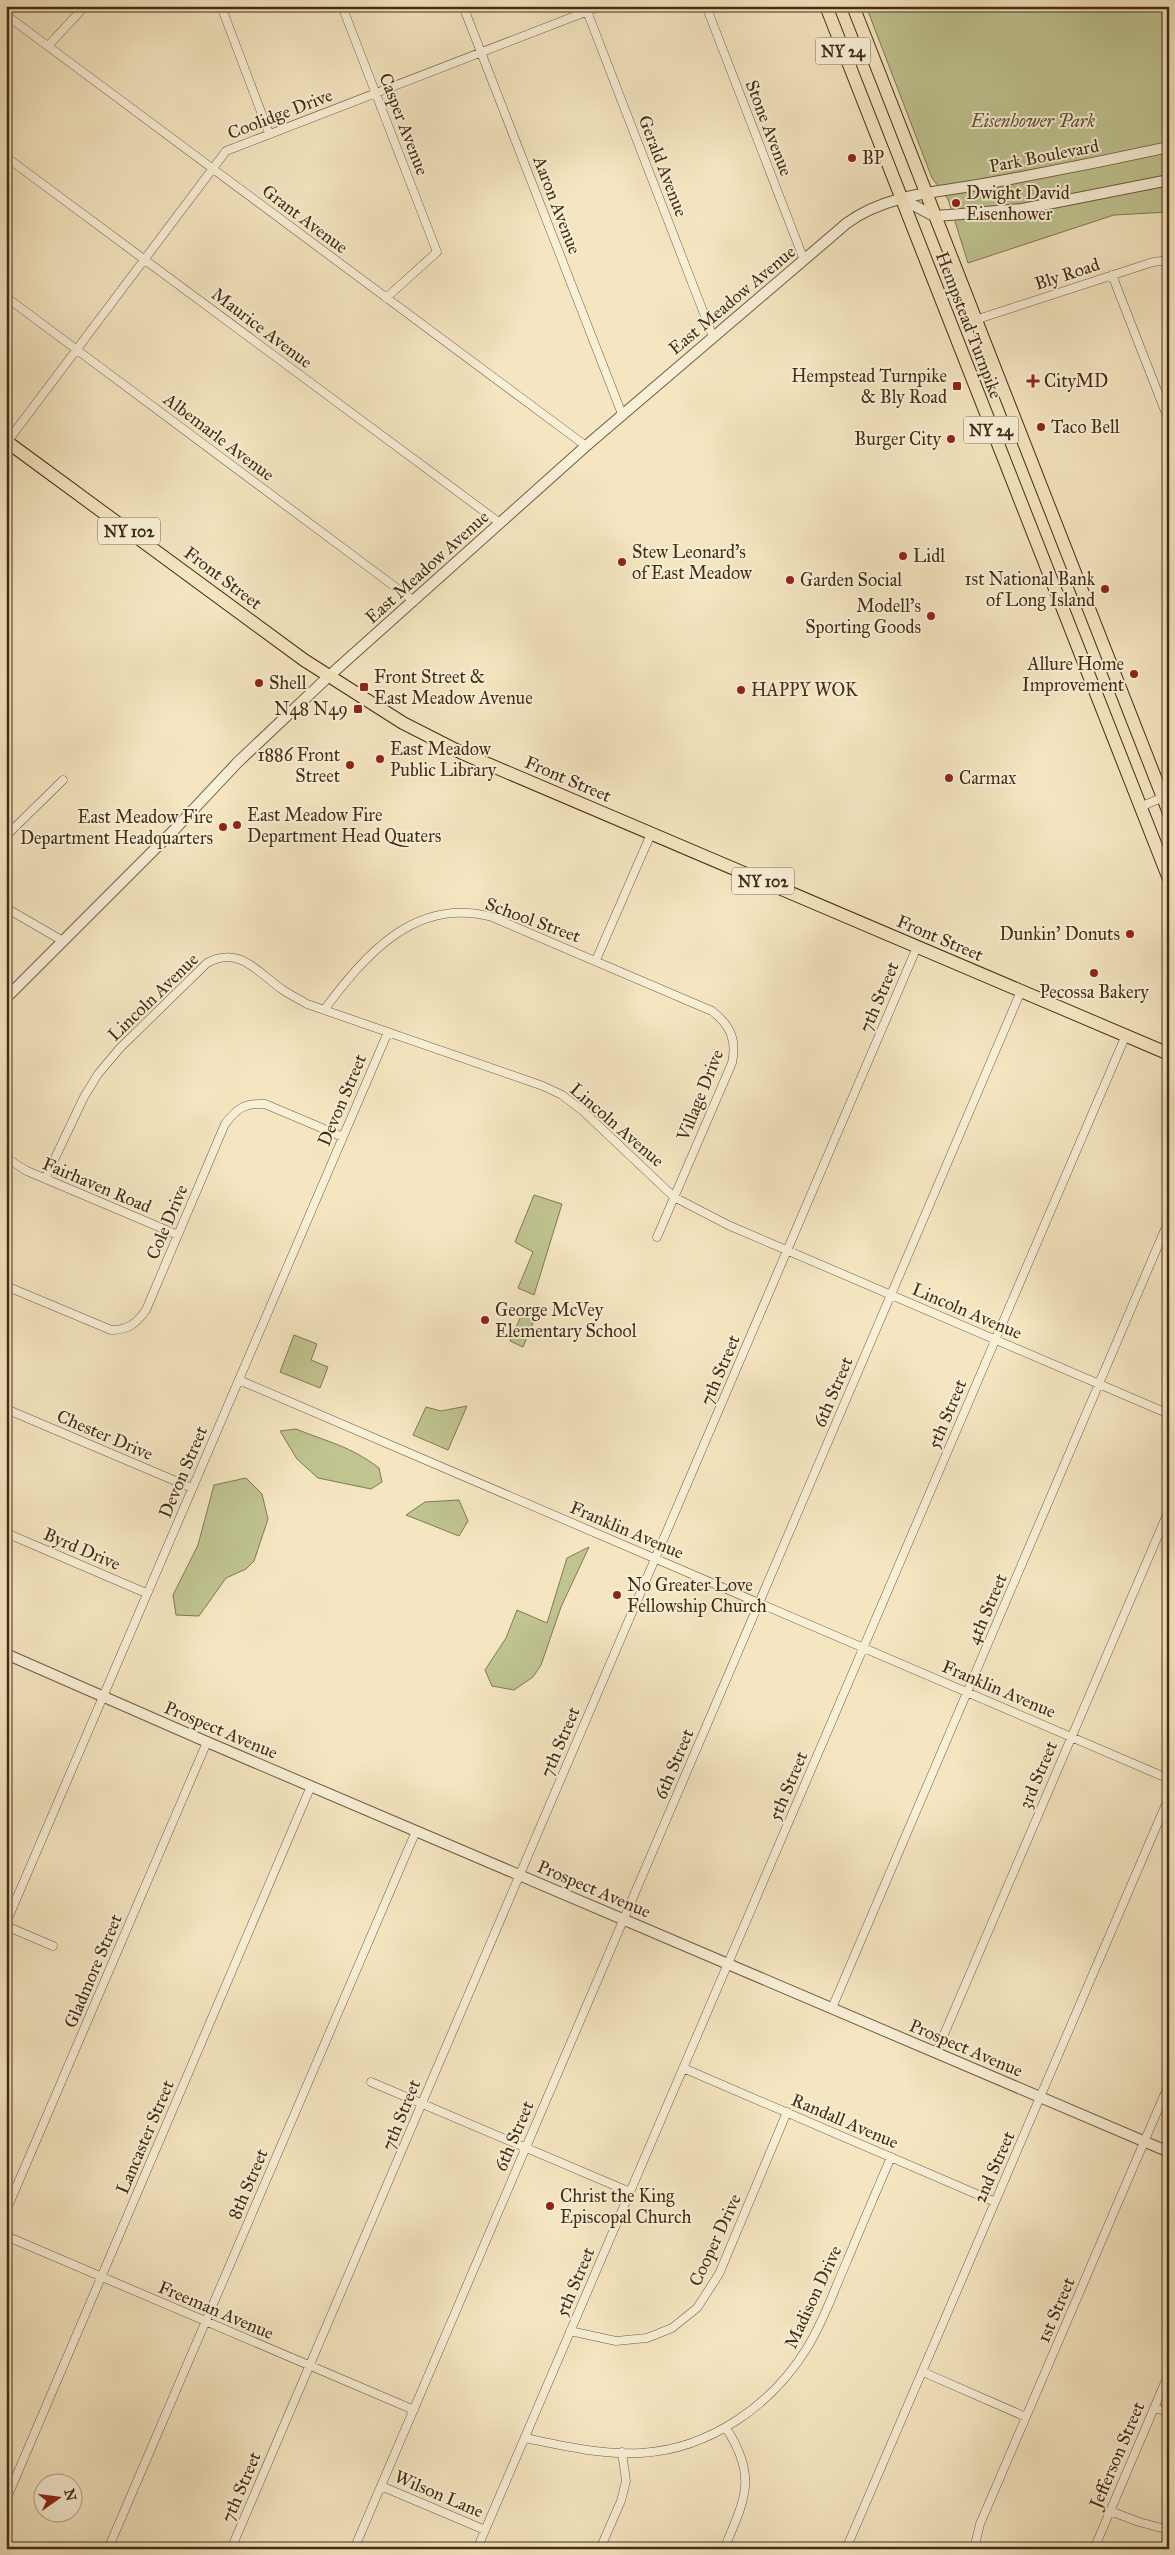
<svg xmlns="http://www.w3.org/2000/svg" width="1175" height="2555" font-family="'IM FELL Great Primer',serif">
	<rect width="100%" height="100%" fill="#f5e6c1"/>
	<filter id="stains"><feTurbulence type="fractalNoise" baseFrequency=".004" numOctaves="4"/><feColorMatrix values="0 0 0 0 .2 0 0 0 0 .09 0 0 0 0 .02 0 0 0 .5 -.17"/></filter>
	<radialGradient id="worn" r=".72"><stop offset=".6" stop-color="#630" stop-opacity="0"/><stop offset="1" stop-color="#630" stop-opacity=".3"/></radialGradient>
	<!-- green -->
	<path fill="#bfc491" stroke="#827852" d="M 866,6 L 1169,6 L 1169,212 L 1114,215 L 968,263 L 948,199 L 932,178 Z
		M 534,1195 L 562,1204 L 534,1295 L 518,1288 L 533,1252 L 515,1242 Z
		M 525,1307 L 537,1313 L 523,1347 L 510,1341 Z
		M 294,1335 L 317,1344 L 311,1360 L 328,1367 L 320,1388 L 280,1372 Z
		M 467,1406 L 448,1450 L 413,1435 L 426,1407 L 441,1411 Z
		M 296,1429 C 328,1442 350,1446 379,1468 L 382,1482 L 371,1489 L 318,1478 L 297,1459 L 280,1431 Z
		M 246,1478 L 262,1494 L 268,1519 L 254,1561 L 246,1569 L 226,1578 L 199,1616 L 176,1615 L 173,1595 L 198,1545 L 214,1485 Z
		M 459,1500 L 468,1521 L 459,1536 L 406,1515 L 425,1502 Z
		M 589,1547 L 561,1607 L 541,1665 L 533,1677 L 514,1690 L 492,1686 L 485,1670 L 506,1638 L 517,1610 L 547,1623 L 567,1558 Z"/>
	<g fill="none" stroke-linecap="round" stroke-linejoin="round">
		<!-- minor casing -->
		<g stroke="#715a3f" stroke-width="9">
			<path id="minor" d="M 221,6 L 269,133
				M 342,6 L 437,252 L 386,298
				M 463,6 L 622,414
				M 585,6 L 713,337
				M 706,6 L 804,260
				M 6,15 L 586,446
				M 48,46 L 85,6
				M 6,157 L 500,523
				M 1112,275 L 1169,421
				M 6,297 L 414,601
				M 975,320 L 1153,262 L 1169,260
				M 7,442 L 226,151 L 601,6
				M 1140,807 L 1166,796
				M 6,836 L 63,780
				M 6,908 L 63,941
				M 596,960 L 651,834
				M 324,1010 C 365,955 415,896 492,917 L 712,1011 C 730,1025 737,1039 732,1063 L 657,1237
				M 6,1158 L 27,1171 L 178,1235
				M 45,1179 L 84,1097 L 98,1074 L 120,1048 L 207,963 C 240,945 258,973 283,990 C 290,995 299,999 307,1004 L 543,1086 L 562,1095 L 583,1111 L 674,1197 L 728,1225 L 1169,1414
				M 6,1286 L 111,1330 C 128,1330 136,1324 146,1310 L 225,1124 C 237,1108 245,1103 265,1104 L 343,1137
				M 239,1380 L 1169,1779
				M 6,1409 L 192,1488
				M 6,1533 L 146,1593
				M 6,1923 L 388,1032
				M 6,1926 L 53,1946
				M 832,2008 L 1169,1220
				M 936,2053 L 1169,1510
				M 683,2068 L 995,2202
				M 371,2082 L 630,2192
				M 6,2211 L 207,1742
				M 6,2236 L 414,2410
				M 570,2331 L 616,2341 L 647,2338 L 672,2328 L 697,2308 L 719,2274 L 787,2112
				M 923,2372 L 1026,2417
				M 1154,2408 L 1169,2412
				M 525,2438 C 564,2446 601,2455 641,2453 C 710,2449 772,2405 807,2348 C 824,2321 834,2290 847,2261 C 861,2227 876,2192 891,2157
				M 381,2486 L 485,2530
				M 6,2500 L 311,1786
				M 1110,2511 L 1139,2522 L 1169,2530
				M 6,2547 L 11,2549
				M 108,2549 L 416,1831
				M 231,2549 L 917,947
				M 354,2549 L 1021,991
				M 477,2549 L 1126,1035
				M 600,2549 L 621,2501 L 626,2481 L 622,2452
				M 724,2549 C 745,2499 758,2477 726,2428
				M 846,2549 L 1169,1797
				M 974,2549 L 980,2524 L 1169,2084
				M 1094,2549 L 1169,2373"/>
		</g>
		<!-- tertiary casing -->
		<g stroke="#715a3f" stroke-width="12">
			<path id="tertiary" d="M 900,198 L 934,216 L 949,215 L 1022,209 L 1169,180
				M 6,998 L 175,829 L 238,762 L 329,676 L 586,446 L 847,223 C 888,193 941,192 989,183 C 1049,172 1109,160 1169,147
				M 6,1654 L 207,1742 L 1169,2152"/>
		</g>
		<!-- primary casing -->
		<g stroke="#452c14" stroke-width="14">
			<path id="primary" d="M 826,6 L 1169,879
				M 853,6 L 1169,813
				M 6,441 L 304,660 L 403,723 L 462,753 L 1169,1054"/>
		</g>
		<!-- minor -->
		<use href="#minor" stroke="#f8efd7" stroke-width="8"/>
		<!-- tertiary -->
		<use href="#tertiary" stroke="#f8efd7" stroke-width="10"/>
		<!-- primary -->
		<use href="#primary" stroke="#f5e6c1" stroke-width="12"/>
	</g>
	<!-- markers -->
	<g fill="#8f2418" stroke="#f8efd7" stroke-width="2">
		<circle cx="852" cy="158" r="5"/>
		<circle cx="956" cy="203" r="5"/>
		<path d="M1030.5 373.5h5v5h5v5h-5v5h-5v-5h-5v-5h5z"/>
		<rect x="952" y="381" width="10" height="10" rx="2.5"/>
		<circle cx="1041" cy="427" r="5"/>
		<circle cx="951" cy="439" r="5"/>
		<circle cx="903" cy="556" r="5"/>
		<circle cx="622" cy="562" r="5"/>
		<circle cx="790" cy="580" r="5"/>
		<circle cx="1105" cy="589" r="5"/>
		<circle cx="931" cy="616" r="5"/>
		<circle cx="1134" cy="674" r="5"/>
		<circle cx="259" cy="683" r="5"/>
		<rect x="359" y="682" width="10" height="10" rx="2.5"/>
		<circle cx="741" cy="690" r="5"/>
		<rect x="353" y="704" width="10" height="10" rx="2.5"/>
		<circle cx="380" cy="759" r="5"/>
		<circle cx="350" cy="765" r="5"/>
		<circle cx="949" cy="778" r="5"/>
		<circle cx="237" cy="825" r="5"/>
		<circle cx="223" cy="827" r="5"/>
		<circle cx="1130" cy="934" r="5"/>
		<circle cx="1094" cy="973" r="5"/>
		<circle cx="485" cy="1320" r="5"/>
		<circle cx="617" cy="1595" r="5"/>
		<circle cx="550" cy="2206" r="5"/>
	</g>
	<g text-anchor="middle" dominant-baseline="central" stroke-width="4" stroke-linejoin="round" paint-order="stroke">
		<!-- shield labels -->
		<g fill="#f8efd7" stroke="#7b664e" stroke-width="1">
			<rect x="815.5" y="37.5" width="55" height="27" rx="4"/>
			<rect x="963.5" y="416.5" width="55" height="27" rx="4"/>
			<rect x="98" y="517.5" width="62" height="27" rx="4"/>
			<rect x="732" y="867.5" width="62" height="27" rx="4"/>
		</g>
		<g font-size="16" font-weight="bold" fill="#452c14">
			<text x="843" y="51">NY 24</text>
			<text x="991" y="430">NY 24</text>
			<text x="129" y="531">NY 102</text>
			<text x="763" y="881">NY 102</text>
		</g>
		<!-- street labels -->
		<g font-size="18" fill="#452c14" stroke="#f8efd7">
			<text transform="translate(280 114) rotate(-21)">Coolidge Drive</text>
			<text transform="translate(404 124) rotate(69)">Casper Avenue</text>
			<text transform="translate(769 128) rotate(69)">Stone Avenue</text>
			<text transform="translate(1044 156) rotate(-11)">Park Boulevard</text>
			<text transform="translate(663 166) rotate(69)">Gerald Avenue</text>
			<text transform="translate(557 205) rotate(69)">Aaron Avenue</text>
			<text transform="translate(305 219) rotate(37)">Grant Avenue</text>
			<text transform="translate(1067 274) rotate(-18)">Bly Road</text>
			<text transform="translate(732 300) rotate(-40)">East Meadow Avenue</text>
			<text transform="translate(969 325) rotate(69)">Hempstead Turnpike</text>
			<text transform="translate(262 328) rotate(37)">Maurice Avenue</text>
			<text transform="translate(219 437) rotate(37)">Albemarle Avenue</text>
			<text transform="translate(427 567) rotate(-42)">East Meadow Avenue</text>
			<text transform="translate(223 578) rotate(37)">Front Street</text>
			<text transform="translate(568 779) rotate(23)">Front Street</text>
			<text transform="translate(533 920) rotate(20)">School Street</text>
			<text transform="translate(940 938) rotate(23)">Front Street</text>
			<text transform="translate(153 997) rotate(-44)">Lincoln Avenue</text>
			<text transform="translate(879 997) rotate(-67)">7th Street</text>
			<text transform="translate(700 1095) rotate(-68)">Village Drive</text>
			<text transform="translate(342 1100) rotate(-67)">Devon Street</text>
			<text transform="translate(617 1125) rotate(41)">Lincoln Avenue</text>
			<text transform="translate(97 1185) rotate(23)">Fairhaven Road</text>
			<text transform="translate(167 1222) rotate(-67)">Cole Drive</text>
			<text transform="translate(967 1311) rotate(23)">Lincoln Avenue</text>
			<text transform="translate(720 1370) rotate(-67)">7th Street</text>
			<text transform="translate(833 1392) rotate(-67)">6th Street</text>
			<text transform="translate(947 1414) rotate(-67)">5th Street</text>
			<text transform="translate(105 1435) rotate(23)">Chester Drive</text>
			<text transform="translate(183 1472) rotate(-67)">Devon Street</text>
			<text transform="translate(627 1530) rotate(23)">Franklin Avenue</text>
			<text transform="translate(82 1549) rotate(23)">Byrd Drive</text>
			<text transform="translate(987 1609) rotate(-67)">4th Street</text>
			<text transform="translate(999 1689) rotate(23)">Franklin Avenue</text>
			<text transform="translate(221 1730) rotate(23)">Prospect Avenue</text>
			<text transform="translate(560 1742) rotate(-67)">7th Street</text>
			<text transform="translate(674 1764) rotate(-67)">6th Street</text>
			<text transform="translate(1038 1775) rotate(-67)">3rd Street</text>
			<text transform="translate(788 1786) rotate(-67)">5th Street</text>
			<text transform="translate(594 1889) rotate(23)">Prospect Avenue</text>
			<text transform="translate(93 1971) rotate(-67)">Gladmore Street</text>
			<text transform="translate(966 2048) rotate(23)">Prospect Avenue</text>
			<text transform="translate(401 2115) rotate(-68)">7th Street</text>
			<text transform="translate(845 2121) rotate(23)">Randall Avenue</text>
			<text transform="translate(514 2136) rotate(-67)">6th Street</text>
			<text transform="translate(145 2137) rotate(-67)">Lancaster Street</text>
			<text transform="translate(994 2167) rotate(-66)">2nd Street</text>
			<text transform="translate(248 2184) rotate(-67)">8th Street</text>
			<text transform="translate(715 2240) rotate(-65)">Cooper Drive</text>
			<text transform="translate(575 2282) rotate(-67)">5th Street</text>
			<text transform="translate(813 2297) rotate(-65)">Madison Drive</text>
			<text transform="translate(216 2310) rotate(23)">Freeman Avenue</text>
			<text transform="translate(1056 2310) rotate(-67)">1st Street</text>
			<text transform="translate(1117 2455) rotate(-67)">Jefferson Street</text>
			<text transform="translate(241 2487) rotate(-67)">7th Street</text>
			<text transform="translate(439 2494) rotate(23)">Wilson Lane</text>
		</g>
		<!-- park labels -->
		<g font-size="18" font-style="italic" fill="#645233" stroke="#f8efd7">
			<text x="1033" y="121">Eisenhower Park</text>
		</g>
		<!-- poi labels -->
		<g font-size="18" fill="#452c14" stroke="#f8efd7" text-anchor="start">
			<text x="862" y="158">BP</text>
			<text x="966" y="193">Dwight David<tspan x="966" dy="21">Eisenhower</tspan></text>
			<text x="947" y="376" text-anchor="end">Hempstead Turnpike<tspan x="947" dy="21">&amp; Bly Road</tspan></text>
			<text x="1044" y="381">CityMD</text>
			<text x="1051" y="427">Taco Bell</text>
			<text x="941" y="439" text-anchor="end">Burger City</text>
			<text x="632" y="552">Stew Leonard's<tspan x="632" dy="21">of East Meadow</tspan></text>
			<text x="913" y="556">Lidl</text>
			<text x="1095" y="579" text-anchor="end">1st National Bank<tspan x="1095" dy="21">of Long Island</tspan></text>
			<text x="800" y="580">Garden Social</text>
			<text x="921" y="606" text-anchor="end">Modell's<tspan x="921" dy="21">Sporting Goods</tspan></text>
			<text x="1124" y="664" text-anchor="end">Allure Home<tspan x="1124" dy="21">Improvement</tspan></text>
			<text x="374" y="677">Front Street &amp;<tspan x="374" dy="21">East Meadow Avenue</tspan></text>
			<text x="269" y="683">Shell</text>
			<text x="751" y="690">HAPPY WOK</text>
			<text x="348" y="709" text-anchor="end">N48 N49</text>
			<text x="390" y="749">East Meadow<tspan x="390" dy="21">Public Library</tspan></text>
			<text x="340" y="755" text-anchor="end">1886 Front<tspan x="340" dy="21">Street</tspan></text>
			<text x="959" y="778">Carmax</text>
			<text x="247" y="815">East Meadow Fire<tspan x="247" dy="21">Department Head Quaters</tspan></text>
			<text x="213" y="817" text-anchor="end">East Meadow Fire<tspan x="213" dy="21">Department Headquarters</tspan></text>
			<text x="1120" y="934" text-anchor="end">Dunkin' Donuts</text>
			<text x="1094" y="992" text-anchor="middle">Pecossa Bakery</text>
			<text x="495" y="1310">George McVey<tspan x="495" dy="21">Elementary School</tspan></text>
			<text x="627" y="1585">No Greater Love<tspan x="627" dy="21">Fellowship Church</tspan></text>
			<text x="560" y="2196">Christ the King<tspan x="560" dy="21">Episcopal Church</tspan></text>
		</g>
	</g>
	<!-- margin -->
	<rect width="1175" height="2555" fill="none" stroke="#f5e6c1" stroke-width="25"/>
	<rect x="8" y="8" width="1160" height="2540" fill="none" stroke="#452c14" stroke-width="2.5"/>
	<rect x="12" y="12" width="1150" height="2530" fill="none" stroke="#452c14"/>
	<!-- north arrow -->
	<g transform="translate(58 2498) rotate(76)"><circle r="24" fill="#f8efd7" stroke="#b0a189"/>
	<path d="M0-4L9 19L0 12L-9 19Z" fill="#8f2418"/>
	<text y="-8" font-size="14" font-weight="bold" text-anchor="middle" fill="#452c14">N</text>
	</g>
	<rect width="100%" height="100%" filter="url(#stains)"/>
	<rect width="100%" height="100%" fill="url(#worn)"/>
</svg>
